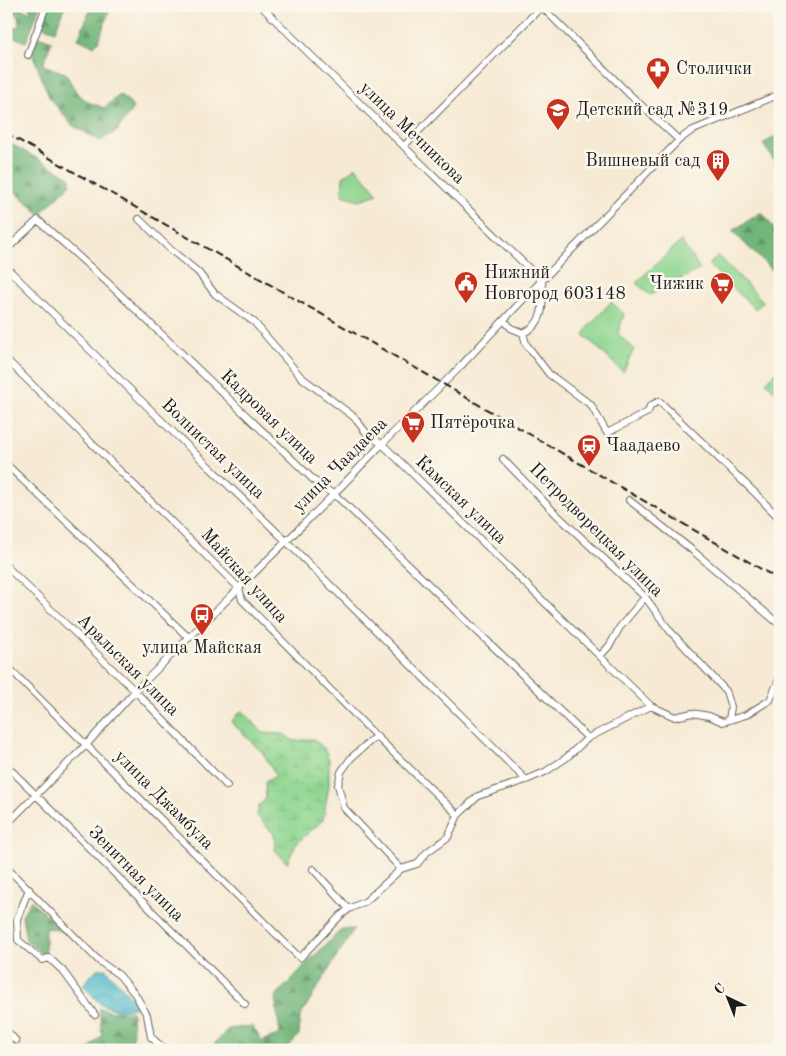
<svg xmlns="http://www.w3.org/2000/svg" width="786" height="1056" font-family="'Old Standard TT',serif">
	<defs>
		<pattern id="forest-firs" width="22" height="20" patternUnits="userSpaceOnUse" patternTransform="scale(1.25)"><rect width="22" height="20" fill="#72b67a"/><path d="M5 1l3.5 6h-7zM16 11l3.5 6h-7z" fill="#5d9363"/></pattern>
		<pattern id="wetland-marsh" width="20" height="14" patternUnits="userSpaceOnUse" patternTransform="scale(1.25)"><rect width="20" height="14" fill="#8ed58f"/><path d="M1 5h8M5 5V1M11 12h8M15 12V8" fill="none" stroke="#7ab67b"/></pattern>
		<pattern id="water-waves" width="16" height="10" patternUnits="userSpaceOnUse" patternTransform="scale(1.25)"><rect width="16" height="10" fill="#4db9c9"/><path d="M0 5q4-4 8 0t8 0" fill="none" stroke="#439eac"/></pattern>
	</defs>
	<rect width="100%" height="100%" fill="#fbf7ec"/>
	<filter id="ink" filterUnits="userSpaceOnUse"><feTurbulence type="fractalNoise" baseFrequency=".02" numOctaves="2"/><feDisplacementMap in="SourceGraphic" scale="10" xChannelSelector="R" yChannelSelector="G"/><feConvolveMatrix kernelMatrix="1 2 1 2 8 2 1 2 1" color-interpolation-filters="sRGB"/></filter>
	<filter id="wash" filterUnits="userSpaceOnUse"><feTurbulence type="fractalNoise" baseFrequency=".0096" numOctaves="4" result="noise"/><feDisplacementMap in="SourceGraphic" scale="20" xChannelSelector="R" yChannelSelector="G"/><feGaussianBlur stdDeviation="1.12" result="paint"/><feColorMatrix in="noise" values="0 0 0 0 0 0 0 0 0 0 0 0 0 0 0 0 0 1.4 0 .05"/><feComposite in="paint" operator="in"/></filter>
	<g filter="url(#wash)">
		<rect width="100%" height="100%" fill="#f6ead4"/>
		<!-- green -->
		<path fill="#8ed58f" stroke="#557856" d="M 356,167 L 378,194 L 360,200 L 342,195 L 343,177 Z
			M 681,241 L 700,269 L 650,295 L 636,283 Z
			M 718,255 L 764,302 L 755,309 L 709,265 Z
			M 611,302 L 624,314 L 618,333 L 634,349 L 623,372 L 584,335 L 590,325 Z
			M 780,368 L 780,395 L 766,382 Z"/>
		<!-- forest -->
		<path fill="url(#forest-firs)" stroke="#47694b" d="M 29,6 L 40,6 L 26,42 L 6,34 L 6,23 L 12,28 L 19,27 L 18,17 L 13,9 L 23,9 L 31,13 Z
			M 49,6 L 65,6 L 55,31 L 42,26 Z
			M 92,6 L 111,6 L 98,42 L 94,46 L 78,39 Z
			M 38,36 L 52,41 L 43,65 L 65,73 L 77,93 L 88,102 L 104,108 L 120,95 L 128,101 L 133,108 L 117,131 L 100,141 L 72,125 L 49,97 L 32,52 Z
			M 780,133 L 780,169 L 763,144 Z
			M 6,141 L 70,177 L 70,185 L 40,214 L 14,191 L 6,182 Z
			M 762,212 L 780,237 L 780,253 L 775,273 L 732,231 Z
			M 31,900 L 63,931 L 45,928 L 45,957 L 26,940 L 22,915 Z
			M 342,929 L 354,929 L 300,1016 L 299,1035 L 285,1050 L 209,1050 L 228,1029 L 252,1026 L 262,1041 L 280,1034 L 275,997 L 309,961 Z
			M 99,1008 L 112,1012 L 132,1012 L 133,1037 L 131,1045 L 136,1050 L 88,1050 L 102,1035 Z"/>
		<!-- wetland -->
		<path fill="url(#wetland-marsh)" stroke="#557856" d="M 242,710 L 263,733 L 283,734 L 294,741 L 313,739 L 324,748 L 329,759 L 329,785 L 323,820 L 296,844 L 287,863 L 275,850 L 274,834 L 257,816 L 259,806 L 266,798 L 265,782 L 276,776 L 263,753 L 231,722 Z"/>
		<!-- water -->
		<path fill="url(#water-waves)" stroke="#346a72" d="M 97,969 L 106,969 L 133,999 L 135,1008 L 117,1011 L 100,1004 L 83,985 L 88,978 Z"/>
	</g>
	<g filter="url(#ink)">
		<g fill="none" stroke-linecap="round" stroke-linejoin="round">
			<!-- minor casing -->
			<g stroke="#68645c" stroke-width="8">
				<path id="minor" d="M 261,6 L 343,87 L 542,281
					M 541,6 L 629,94 L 679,140
					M 28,55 L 46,6
					M 404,146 L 542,6
					M 139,219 L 171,250 L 198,272 L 215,294 L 254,322 L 301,377 L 354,417 L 368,435 L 382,444 L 651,706 L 675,717 L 692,713 L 709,716 L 723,722 L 746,715 L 770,700 L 780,677
					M 6,250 L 38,220 L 107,282 L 321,487 L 334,494 L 344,503 L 588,738
					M 6,267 L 170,429 L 286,541 L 526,780
					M 504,320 L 511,328 L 523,333 C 546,324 543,301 542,281
					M 523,333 L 526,344 L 549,374 L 591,405 L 607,433 L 648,412 L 650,406 L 659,401 L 754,492 L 780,519
					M 6,359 L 239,588 L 242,600 L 376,736 L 458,815
					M 503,459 L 557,515 L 645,597 L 670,631 L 726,691 L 731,707 L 729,720
					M 6,464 L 189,638
					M 629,500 L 692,550 L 780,625
					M 6,566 L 135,691 L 227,786
					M 600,656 L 610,645 L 620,627 L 645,597
					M 6,665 L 300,958 L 340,916 L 349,909 L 366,901 L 401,869 L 417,864 L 427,852 L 448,837 L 458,815 L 478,796 L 526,780 L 545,772 L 566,758 L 588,738 L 651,706
					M 376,736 L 351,758 L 341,772 L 338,785 L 344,808 L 401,869
					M 6,765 L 245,1004
					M 6,825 L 87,744 L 135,691 L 334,494 L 382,444 L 458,369 L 516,307 L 679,140 L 691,131 L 780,94
					M 6,867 L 99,961 L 119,975 L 135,994 L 147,1015 L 151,1037 L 165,1050
					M 313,869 L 349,909
					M 29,889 L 17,919 L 18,940 L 42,960 L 49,958 L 63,971 L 95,1015
					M 6,1030 L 16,1041"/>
			</g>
			<!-- minor -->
			<use href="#minor" stroke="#fff" stroke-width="6"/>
			<!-- rail -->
			<path stroke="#1c1c1c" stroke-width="2" stroke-dasharray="8 4" stroke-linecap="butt" d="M 6,133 L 438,381 L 780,580"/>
		</g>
	</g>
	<!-- icons -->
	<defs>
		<g id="pharmacy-pin" transform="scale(1.25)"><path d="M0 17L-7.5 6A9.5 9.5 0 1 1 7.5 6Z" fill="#c8321e" stroke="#fbf7ec"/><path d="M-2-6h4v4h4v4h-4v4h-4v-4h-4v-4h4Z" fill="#fff"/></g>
		<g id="school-pin" transform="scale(1.25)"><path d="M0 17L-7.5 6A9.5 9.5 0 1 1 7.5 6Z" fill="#c8321e" stroke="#fbf7ec"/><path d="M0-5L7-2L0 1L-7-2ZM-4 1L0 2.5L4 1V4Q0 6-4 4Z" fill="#fff"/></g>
		<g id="building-pin" transform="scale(1.25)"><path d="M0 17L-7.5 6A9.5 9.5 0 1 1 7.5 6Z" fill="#c8321e" stroke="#fbf7ec"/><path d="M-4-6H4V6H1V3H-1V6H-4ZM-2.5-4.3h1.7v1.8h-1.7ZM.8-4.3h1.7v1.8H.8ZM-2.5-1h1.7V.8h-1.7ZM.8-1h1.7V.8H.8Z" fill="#fff"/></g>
		<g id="civic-pin" transform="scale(1.25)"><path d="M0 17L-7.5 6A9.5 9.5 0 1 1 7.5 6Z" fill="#c8321e" stroke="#fbf7ec"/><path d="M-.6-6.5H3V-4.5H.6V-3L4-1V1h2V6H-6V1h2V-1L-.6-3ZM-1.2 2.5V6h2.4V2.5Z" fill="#fff"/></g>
		<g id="supermarket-pin" transform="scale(1.25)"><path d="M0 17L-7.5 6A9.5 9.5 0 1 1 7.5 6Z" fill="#c8321e" stroke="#fbf7ec"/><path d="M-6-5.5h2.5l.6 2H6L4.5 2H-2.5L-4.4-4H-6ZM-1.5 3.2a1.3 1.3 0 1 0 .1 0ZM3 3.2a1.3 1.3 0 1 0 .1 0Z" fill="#fff"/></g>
		<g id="station-pin" transform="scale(1.25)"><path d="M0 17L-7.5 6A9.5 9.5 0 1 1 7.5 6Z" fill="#c8321e" stroke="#fbf7ec"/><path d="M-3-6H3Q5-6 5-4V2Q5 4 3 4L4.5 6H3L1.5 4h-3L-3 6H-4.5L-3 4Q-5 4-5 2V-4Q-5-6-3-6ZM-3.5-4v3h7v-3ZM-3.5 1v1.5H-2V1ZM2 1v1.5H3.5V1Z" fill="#fff"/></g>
		<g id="bus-pin" transform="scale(1.25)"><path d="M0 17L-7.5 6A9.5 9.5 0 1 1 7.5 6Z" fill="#c8321e" stroke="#fbf7ec"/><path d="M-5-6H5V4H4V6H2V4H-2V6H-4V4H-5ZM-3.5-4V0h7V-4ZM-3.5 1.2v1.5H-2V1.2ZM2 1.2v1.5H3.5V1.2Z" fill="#fff"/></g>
	</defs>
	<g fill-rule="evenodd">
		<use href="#pharmacy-pin" x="658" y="69"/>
		<use href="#school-pin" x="558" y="110"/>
		<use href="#building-pin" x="718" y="161"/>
		<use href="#civic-pin" x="466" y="283"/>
		<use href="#supermarket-pin" x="722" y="284"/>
		<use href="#supermarket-pin" x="413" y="423"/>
		<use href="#station-pin" x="589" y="446"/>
		<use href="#bus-pin" x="202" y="615"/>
	</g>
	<g text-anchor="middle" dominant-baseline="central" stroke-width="5" stroke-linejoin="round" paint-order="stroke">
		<!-- poi labels -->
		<g font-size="18" fill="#1c1c1c" stroke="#fbf7ec" text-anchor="start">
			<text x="676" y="69">Столички</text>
			<text x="576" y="110">Детский сад №319</text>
			<text x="700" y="161" text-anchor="end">Вишневый сад</text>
			<text x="484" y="273">Нижний<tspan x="484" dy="21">Новгород 603148</tspan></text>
			<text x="704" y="284" text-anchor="end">Чижик</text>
			<text x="430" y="423">Пятёрочка</text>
			<text x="606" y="446">Чаадаево</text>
			<text x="202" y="648" text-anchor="middle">улица Майская</text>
		</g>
		<!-- street labels -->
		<g font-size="18" fill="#1c1c1c" stroke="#fbf7ec">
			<text transform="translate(412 133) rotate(44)">улица Мечникова</text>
			<text transform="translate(269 417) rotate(44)">Кадровая улица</text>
			<text transform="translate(213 449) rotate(44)">Волнистая улица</text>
			<text transform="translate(340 465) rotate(-45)">улица Чаадаева</text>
			<text transform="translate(461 500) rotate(44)">Камская улица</text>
			<text transform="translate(596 530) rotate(45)">Петродворецкая улица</text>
			<text transform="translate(244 576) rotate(48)">Майская улица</text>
			<text transform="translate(128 665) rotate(45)">Аральская улица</text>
			<text transform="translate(164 800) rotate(45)">улица Джамбула</text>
			<text transform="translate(136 874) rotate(45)">Зенитная улица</text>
		</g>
	</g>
	<!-- margin -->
	<rect width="786" height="1056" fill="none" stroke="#fbf7ec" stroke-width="25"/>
	<!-- north arrow -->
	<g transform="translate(728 998) rotate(317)" stroke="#fbf7ec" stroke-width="4" paint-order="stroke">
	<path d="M0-4L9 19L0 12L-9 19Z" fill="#1c1c1c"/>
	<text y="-8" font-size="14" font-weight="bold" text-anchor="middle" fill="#1c1c1c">С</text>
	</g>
</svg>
